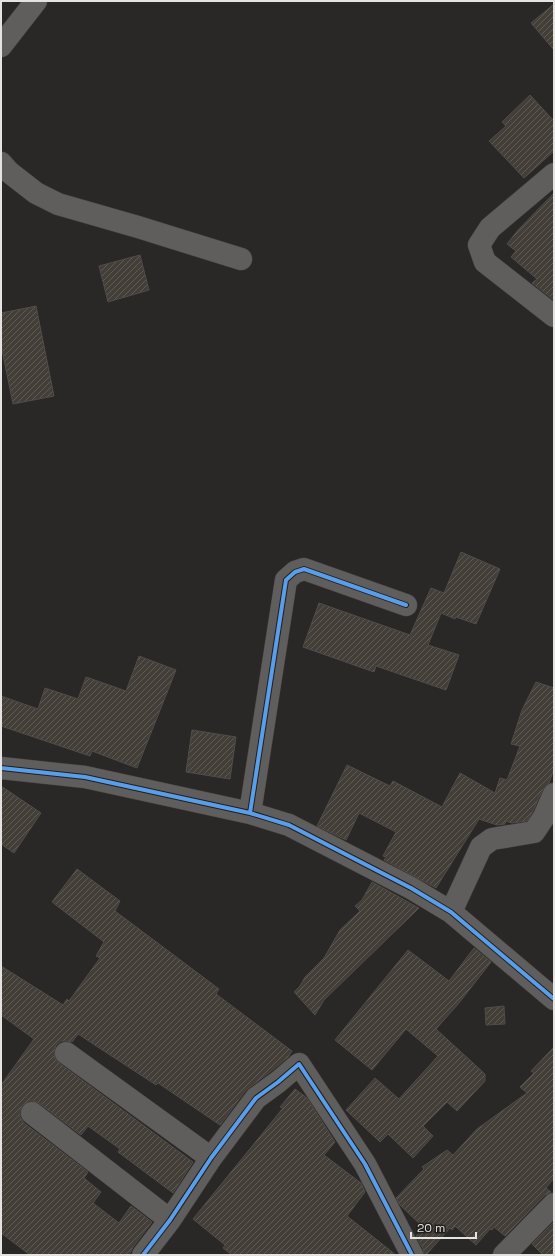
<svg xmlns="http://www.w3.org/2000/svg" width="555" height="1256" font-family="'Space Grotesk',sans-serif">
	<defs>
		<pattern id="building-hatch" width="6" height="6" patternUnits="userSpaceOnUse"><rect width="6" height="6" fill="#433e37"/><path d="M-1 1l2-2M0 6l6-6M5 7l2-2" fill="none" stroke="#5e5a54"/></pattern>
	</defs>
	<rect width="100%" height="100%" fill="#292827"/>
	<!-- building -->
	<path fill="url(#building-hatch)" stroke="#4e4d4c" d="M 554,4 L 554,50 L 531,23 Z
		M 530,95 L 554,121 L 554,151 L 524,178 L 489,141 L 506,126 L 502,122 Z
		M 554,193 L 554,300 L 532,283 L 537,279 L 511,257 L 516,251 L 507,244 L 518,230 Z
		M 140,255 L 149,290 L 108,302 L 99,266 Z
		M 36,306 L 54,396 L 13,404 L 1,345 L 1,313 Z
		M 461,552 L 500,569 L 476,624 L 456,617 L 455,619 L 441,613 L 428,645 L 459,655 L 446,690 L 376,666 L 374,672 L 303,647 L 319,603 L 410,635 L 431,588 L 444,593 Z
		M 139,656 L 176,670 L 137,768 L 92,751 L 90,756 L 1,726 L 1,696 L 38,709 L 45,688 L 78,699 L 86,677 L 126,691 Z
		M 536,682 L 554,688 L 554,769 L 549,783 L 543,789 L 533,811 L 527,821 L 512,823 L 506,821 L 505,824 L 497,825 L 479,819 L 436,888 L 384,860 L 386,857 L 383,856 L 396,832 L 359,813 L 346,840 L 317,826 L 347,765 L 390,786 L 393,781 L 442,807 L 460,773 L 495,793 L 500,778 L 507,780 L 520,746 L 511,744 L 522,710 Z
		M 192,730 L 236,737 L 230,779 L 186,772 Z
		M 1,786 L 41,813 L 14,853 L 1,844 Z
		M 77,869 L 120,901 L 115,911 L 219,989 L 216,994 L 292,1051 L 288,1057 L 270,1072 L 246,1090 L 220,1125 L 158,1083 L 156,1085 L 78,1034 L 72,1042 L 67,1041 L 61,1041 L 56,1045 L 54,1052 L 55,1058 L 59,1063 L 193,1162 L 173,1193 L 118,1152 L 120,1149 L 88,1126 L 81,1135 L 39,1103 L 33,1101 L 28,1101 L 22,1106 L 20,1112 L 20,1117 L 24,1123 L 88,1172 L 84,1178 L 101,1192 L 93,1203 L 119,1223 L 131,1206 L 152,1222 L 133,1247 L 129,1255 L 30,1255 L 1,1233 L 1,1085 L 34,1039 L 1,1015 L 1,966 L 63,1005 L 67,999 L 69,1001 L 100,958 L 96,956 L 104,942 L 52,902 Z
		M 372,882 L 419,908 L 324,1000 L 315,1015 L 294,992 L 300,986 L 305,977 L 324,958 L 340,930 L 360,911 L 355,906 L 362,900 Z
		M 474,948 L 491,962 L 459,1003 L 436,1029 L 485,1074 L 485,1081 L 457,1111 L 447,1102 L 423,1126 L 433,1136 L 413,1158 L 388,1134 L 380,1142 L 346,1110 L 375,1078 L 399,1099 L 438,1056 L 406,1029 L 372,1070 L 335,1040 L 408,950 L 449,981 Z
		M 504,1006 L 505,1024 L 486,1025 L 485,1008 Z
		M 554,1047 L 554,1178 L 546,1188 L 551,1192 L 545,1195 L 505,1236 L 494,1227 L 492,1230 L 490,1229 L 476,1245 L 455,1226 L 452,1230 L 450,1228 L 426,1255 L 424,1255 L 423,1249 L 416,1236 L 424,1228 L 400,1205 L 396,1198 L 424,1169 L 422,1167 L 447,1150 L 453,1155 L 477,1129 L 527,1093 L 520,1087 L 534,1073 L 531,1071 Z
		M 295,1089 L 307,1098 L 335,1142 L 324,1155 L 361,1183 L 365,1192 L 347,1216 L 396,1255 L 232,1255 L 223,1248 L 225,1245 L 193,1219 L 283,1108 L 280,1107 Z
		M 554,1222 L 554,1255 L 543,1255 L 532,1244 Z"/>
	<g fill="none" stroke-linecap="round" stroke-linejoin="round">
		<!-- minor casing -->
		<g stroke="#444342" stroke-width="23">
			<path id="minor" d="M 1,46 L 36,1
				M 1,163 L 9,172 L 36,193 L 58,204 L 138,227 L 241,259
				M 554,174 L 490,228 L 479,245 L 485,262 L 554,316
				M 1,768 L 85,777 L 250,813 L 289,825 L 411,888 L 451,912 L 554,999
				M 250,813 L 286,580 L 295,572 L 304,569 L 406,605
				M 451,912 L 481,847 L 492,839 L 534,832 L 544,817 L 554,794
				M 66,1053 L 211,1158
				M 32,1113 L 170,1220
				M 143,1255 L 170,1220 L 211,1158 L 256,1098 L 278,1082 L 299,1064 L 365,1164 L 412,1255
				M 504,1255 L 554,1204"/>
		</g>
		<!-- minor -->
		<use href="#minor" stroke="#5f5e5d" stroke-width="22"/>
		<!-- cycleway casing -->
		<g stroke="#201f1d" stroke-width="6">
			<path id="cycleway" d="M 1,768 L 85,777 L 250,813 L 289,825 L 411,888 L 451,912 L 554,999
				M 250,813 L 286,580 L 295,572 L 304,569 L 406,605
				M 143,1255 L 170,1220 L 211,1158 L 256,1098 L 278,1082 L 299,1064 L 365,1164 L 412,1255"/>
		</g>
		<!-- cycleway -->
		<use href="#cycleway" stroke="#5a9eea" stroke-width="4"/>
	</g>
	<!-- border -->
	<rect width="555" height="1256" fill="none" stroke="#e5e3e2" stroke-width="4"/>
	<!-- scale -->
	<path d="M411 1232v6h65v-6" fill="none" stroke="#e5e3e2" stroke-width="2"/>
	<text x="417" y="1232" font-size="12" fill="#e5e3e2" stroke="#201f1d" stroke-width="3" paint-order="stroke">20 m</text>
</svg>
